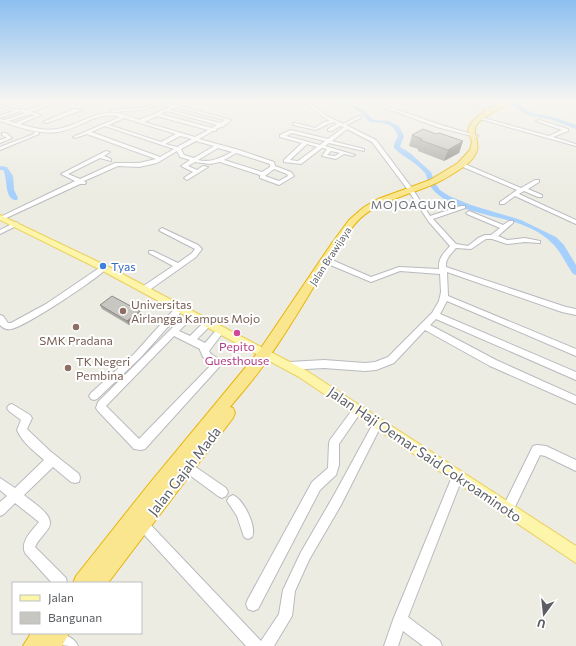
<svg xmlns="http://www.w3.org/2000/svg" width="576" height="646" font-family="Commissioner,sans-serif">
	<rect width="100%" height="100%" fill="#edece3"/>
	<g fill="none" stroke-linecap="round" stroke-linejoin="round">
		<!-- river -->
		<path fill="#a5cffc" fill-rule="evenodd" d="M 342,101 L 347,101 L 364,110 L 373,120 L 389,121 L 399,126 L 404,136 L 400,147 L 410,153 L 431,172 L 435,183 L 440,190 L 449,196 L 471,205 L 521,220 L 556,237 L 564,245 L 576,265 L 576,275 L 573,274 C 566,264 561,252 553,244 C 524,214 477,220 444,199 C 438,195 432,190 429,184 C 427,180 427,176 425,173 C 416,162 403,157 394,148 L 394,144 L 398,136 C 392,121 384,124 370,122 L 360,112 Z
			M 504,101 L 515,102 L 532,113 L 556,118 L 576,125 L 576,129 L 553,120 L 528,115 Z
			M 0,166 L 7,167 L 13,176 L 14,190 L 18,198 L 17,200 L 14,200 C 4,196 8,178 3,170 L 0,170 Z"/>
		<!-- minor casing -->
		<g stroke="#b8babf" stroke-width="2">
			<path id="minor" d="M 54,101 L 59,101 L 31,112 L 41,115 L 20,124 C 40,130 53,133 74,124 C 85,120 97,113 109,113 C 119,112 130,117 139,120 L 171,107 L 160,104 L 142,110 L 112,112 L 110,111 L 112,110 L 142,108 L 160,102 L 177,105 L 231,120 L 224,126 L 216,129 L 216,131 L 213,131 L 199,139 L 239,150 L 274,162 L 275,166 L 291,172 L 294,176 L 279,185 L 260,178 L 260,175 L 220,162 L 210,164 L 195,162 L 188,166 L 197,170 L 203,166 L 208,167 L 187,180 L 184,178 L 185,177 L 193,172 L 181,166 L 190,160 L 180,157 L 177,151 L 157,163 L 139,167 L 118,166 L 84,181 L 86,183 L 85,184 L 80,184 L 4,219 L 0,219 L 0,217 L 75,181 L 61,174 L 106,151 L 110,152 L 104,156 L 111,159 L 111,161 L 100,158 L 68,174 L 80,179 L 115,163 L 139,163 L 156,159 L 87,134 L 75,138 L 73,137 L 120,117 C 98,110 79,129 58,132 C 38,135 19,127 0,121 L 0,119 L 5,120 L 25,113 L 20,111 L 0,118 L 0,116 L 13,111 L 0,107 L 0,105 L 12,109 L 26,110 ZM 176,107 L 225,120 L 220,123 L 170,110 ZM 167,111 L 217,125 L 212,128 L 160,114 ZM 30,114 L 35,115 L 15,123 L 9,121 ZM 157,116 L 208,130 L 195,137 L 144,122 ZM 124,118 L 176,134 L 161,142 L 109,125 ZM 105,126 L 174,149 L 160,157 L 91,132 ZM 180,136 L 192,139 L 177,147 L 165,144 ZM 196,141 L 214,146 L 194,158 L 184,155 L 181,149 ZM 218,148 L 232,152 C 220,158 211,163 198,160 ZM 236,153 L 270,164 L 270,167 L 262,172 L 224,160 ZM 274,169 L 287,174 L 288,176 L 279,181 L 265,176 Z
				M 64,101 L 70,101 L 86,105 L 84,106 Z
				M 303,101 L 307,101 L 327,116 L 343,124 L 359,116 L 361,116 L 361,118 L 346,125 L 376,140 L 412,188 L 430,216 L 461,206 L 465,206 L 465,208 L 433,219 L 456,244 L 468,246 L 478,238 L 485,235 L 491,235 L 500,228 L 467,214 L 466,213 L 469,211 L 503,225 L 509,221 L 513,221 L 513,223 L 498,236 L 507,240 L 525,238 L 540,241 L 540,243 L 525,242 L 507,244 L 492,239 L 486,239 L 471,249 L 456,248 C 451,254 445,259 446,267 L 566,307 L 576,309 L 576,315 L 562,312 L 447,272 L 448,296 L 576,349 L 576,356 L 447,301 L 440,314 L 576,372 L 576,380 L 436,319 L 430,325 L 496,360 L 576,396 L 576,404 L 490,366 L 425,330 L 394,363 L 376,370 L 365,371 L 324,368 L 289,370 L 286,369 L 285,366 L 286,363 L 289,362 L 324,360 L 365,363 L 375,362 L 388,357 L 432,313 L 439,301 L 441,292 L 440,274 L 400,271 L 371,282 L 328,264 L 327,262 L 328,260 L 332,260 L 371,277 L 399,267 L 439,269 C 438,258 443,254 450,246 L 429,222 L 408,190 L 372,142 L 347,129 L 332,141 L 364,149 L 364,151 L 329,143 L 325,146 L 355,155 L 353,156 L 344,154 L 336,159 L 322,156 L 327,149 L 322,148 L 301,164 L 284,162 L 284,160 L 302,143 L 280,137 L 280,135 L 291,130 L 328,139 L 344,127 L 340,126 L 332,131 L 328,131 L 328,129 L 337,124 L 334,122 L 328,124 L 316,130 L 293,125 L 293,123 L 295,123 L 315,128 L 324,122 L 330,121 L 325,118 ZM 292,133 L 325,141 L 320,145 L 286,136 ZM 307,144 L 317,147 L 298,161 L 290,160 ZM 331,151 L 340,153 L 335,156 L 327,155 Z
				M 367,101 L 372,101 L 441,125 L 478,136 L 476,137 L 437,127 Z
				M 449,101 L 455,101 L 494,110 L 492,111 Z
				M 571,101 L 576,101 L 576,103 Z
				M 74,109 L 82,110 L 47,123 L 43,122 Z
				M 480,117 L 549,136 L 562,130 L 536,121 L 539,120 L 568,129 L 568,131 L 553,137 L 576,144 L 576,146 L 480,119 Z
				M 34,132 L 38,132 L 39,134 L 0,150 L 0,147 L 34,134 Z
				M 2,133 L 6,133 L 12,138 L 0,143 L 0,140 L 7,138 L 2,135 Z
				M 463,165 L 467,165 L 521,188 L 535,180 L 539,180 L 539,182 L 528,189 L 542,195 L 542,197 L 538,197 L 524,191 L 519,194 L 576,220 L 576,224 L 515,196 L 504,204 L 500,204 L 500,202 L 517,190 L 463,167 Z
				M 16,222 L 19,224 L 18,225 L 0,234 L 0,230 Z
				M 162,228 L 198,245 L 202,249 L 196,257 L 148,291 L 142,291 L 141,289 L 142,287 L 173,266 L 149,253 L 149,251 L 153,251 L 178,263 L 192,253 L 195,249 L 160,231 L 159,230 Z
				M 102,266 L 104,266 L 107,268 C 99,278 23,328 11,329 C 7,330 3,328 0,325 L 0,315 L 3,316 L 8,323 L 11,323 L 46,304 Z
				M 180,305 L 183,306 L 184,308 L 183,310 L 141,357 L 97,399 L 94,400 L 91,399 L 89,396 L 91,393 L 135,353 L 177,306 Z
				M 191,311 L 194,312 L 195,314 L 194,316 L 179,331 L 190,336 L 205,321 L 211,321 L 212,323 L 211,325 L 197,339 L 205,343 L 218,328 L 224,328 L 225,330 L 209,351 C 211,356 219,357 221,362 L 220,366 L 145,449 L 141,450 L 134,449 L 98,411 L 96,408 L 98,402 L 188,312 ZM 174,336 L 200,349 L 200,350 L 203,357 L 212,364 L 139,439 L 106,406 Z
				M 12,404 L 30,415 L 32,418 L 27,429 L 29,431 L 50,451 L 79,474 L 80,478 L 79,482 L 75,483 L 71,482 L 53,467 L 24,495 C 33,503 57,516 48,529 C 44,535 38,540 35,547 L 66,578 L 67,583 L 52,583 L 25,553 C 20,541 32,531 39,522 L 15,503 L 4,514 L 0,516 L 0,502 L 7,496 L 0,490 L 0,478 L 15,488 L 44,460 C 34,451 22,442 17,430 L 21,420 L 9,411 L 7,408 L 9,405 Z
				M 358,405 L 361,406 L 363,409 L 361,412 L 339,444 L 339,465 L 336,475 L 320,490 L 258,609 L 253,611 L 248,609 L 246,604 L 248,599 L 312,482 L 328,468 L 329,443 L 330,440 L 355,406 Z
				M 378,418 L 381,420 L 383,423 L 381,426 L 341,505 L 309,560 L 295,591 L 292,616 L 274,646 L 246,646 L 138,528 L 136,524 L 138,520 L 142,518 L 146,520 L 261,641 L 279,614 L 283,590 L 301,552 L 333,497 L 375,420 Z
				M 537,445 L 546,446 L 576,460 L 576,471 L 545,456 L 540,455 L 512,513 L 508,515 L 504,513 L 502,509 L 504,505 L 533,446 Z
				M 184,459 L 226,488 L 228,492 L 226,496 L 222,498 L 218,496 L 180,468 L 179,464 L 180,460 Z
				M 458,471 L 462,472 L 463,476 L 408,617 L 440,641 L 442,646 L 423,646 L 403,631 L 398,646 L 384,646 L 393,620 L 454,472 Z
				M 233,495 C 244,500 257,527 252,537 L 248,539 L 244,537 L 237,516 L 227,501 L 229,497 Z
				M 51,633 C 61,633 74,636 78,646 C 68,646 54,646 49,638 Z"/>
		</g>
		<!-- major casing -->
		<g stroke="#eccf5d" stroke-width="2">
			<path id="major" d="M 0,215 L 107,266 L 307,371 L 576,546 L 576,563 L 299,377 L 101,270 L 0,220 Z"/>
		</g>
		<!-- highway casing -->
		<g stroke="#e9b408" stroke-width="2">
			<path id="highway" d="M 506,101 L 513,101 C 504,108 481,116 476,126 C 470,136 489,147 465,166 C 456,172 444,180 434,184 C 407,196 374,201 354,225 C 342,240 333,257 322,273 C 305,301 288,330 269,357 C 258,375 243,391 230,407 L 233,408 L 235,413 L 233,418 L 108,583 L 73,583 L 76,576 L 149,484 L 259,351 L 332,243 L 349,220 L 364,207 L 378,199 L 430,180 L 458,163 L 470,150 L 472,142 L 468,130 C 472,116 493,106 506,101 Z
				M 31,633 L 69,633 L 62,646 L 23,646 Z"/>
		</g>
		<!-- minor -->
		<use href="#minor" fill="#fff" fill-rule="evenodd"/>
		<!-- major -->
		<use href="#major" fill="#fcf5aa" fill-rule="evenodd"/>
		<!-- highway -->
		<use href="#highway" fill="#f9e68f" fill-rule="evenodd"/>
	</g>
	<!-- wall -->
	<path fill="#acaaa5" d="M 436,134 L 463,141 L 459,153 L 444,161 L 418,151 L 418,149 L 409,146 L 412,135 Z
		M 100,305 L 140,311 L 141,315 L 129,325 L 102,309 Z"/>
	<!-- shaded-wall -->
	<path fill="#8c8b86" d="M 463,141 L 459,153 L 444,161 L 448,150 Z
		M 140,311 L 141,315 L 129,325 L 127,321 Z"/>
	<!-- building -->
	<path fill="#c8c6c0" stroke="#8c8b86" d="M 423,129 L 436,134 L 439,133 L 463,141 L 448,150 L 420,140 L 422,139 L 412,135 Z
		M 112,296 L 140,311 L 127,321 L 100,305 Z"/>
	<!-- sky -->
	<linearGradient id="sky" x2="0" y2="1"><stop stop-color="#8dbff0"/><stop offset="0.53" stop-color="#f7f6f2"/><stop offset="1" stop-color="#f7f6f2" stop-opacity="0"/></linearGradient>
	<rect width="576" height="191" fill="url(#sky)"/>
	<!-- markers -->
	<circle fill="#3f7fe0" stroke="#fff" stroke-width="1.5" cx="103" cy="266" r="4"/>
	<g fill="#8d6e63" stroke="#fff" stroke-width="1.5">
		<circle cx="123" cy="311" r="4"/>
		<circle cx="76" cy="327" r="4"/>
		<circle cx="68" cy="368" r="4"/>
	</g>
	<circle fill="#d1479c" stroke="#fff" stroke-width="1.5" cx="237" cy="333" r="4"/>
	<g text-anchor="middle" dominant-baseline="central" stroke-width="4" stroke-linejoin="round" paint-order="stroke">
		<!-- far-street labels -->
		<g font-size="10" fill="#5b5e63" stroke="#fff">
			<text transform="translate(330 256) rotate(-57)">Jalan Brawijaya</text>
		</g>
		<!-- far-quarter labels -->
		<g font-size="12" letter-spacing="1" fill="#6c7075" stroke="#fff">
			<text x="414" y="204">MOJOAGUNG</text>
		</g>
		<!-- shop labels -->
		<g font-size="12" fill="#366cbe" stroke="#fff" text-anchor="start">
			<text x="111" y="266">Tyas</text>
		</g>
		<!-- education labels -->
		<g font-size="12" fill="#785e54" stroke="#fff" text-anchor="start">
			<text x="131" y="304">Universitas<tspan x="131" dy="14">Airlangga Kampus Mojo</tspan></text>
			<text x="76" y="340" text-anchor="middle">SMK Pradana</text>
			<text x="76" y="361">TK Negeri<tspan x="76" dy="14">Pembina</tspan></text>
		</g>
		<!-- hotel labels -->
		<g font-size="12" fill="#b23c85" stroke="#fff">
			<text x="237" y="346">Pepito<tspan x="237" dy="14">Guesthouse</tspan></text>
		</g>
		<!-- near-street labels -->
		<g font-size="14" fill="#5b5e63" stroke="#fff">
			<text transform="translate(425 454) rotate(34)">Jalan Haji Oemar Said Cokroaminoto</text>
			<text transform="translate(184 471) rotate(-52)">Jalan Gajah Mada</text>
		</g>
	</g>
	<!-- legend -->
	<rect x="12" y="582" width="130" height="52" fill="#ffffff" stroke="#bdbfc1"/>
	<rect x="20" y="595" width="20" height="6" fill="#fcf5aa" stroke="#bdbfc1"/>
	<text x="48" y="602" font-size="12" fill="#5b5e63">Jalan</text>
	<rect x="20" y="612" width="20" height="12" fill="#c8c6c0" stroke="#bdbfc1"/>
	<text x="48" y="622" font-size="12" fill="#5b5e63">Bangunan</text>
	<!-- north arrow -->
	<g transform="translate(544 614) rotate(195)" stroke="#ffffff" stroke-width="3" paint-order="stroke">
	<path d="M0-3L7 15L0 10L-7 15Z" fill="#5b5e63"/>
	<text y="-6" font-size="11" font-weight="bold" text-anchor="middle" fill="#5b5e63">U</text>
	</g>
</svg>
